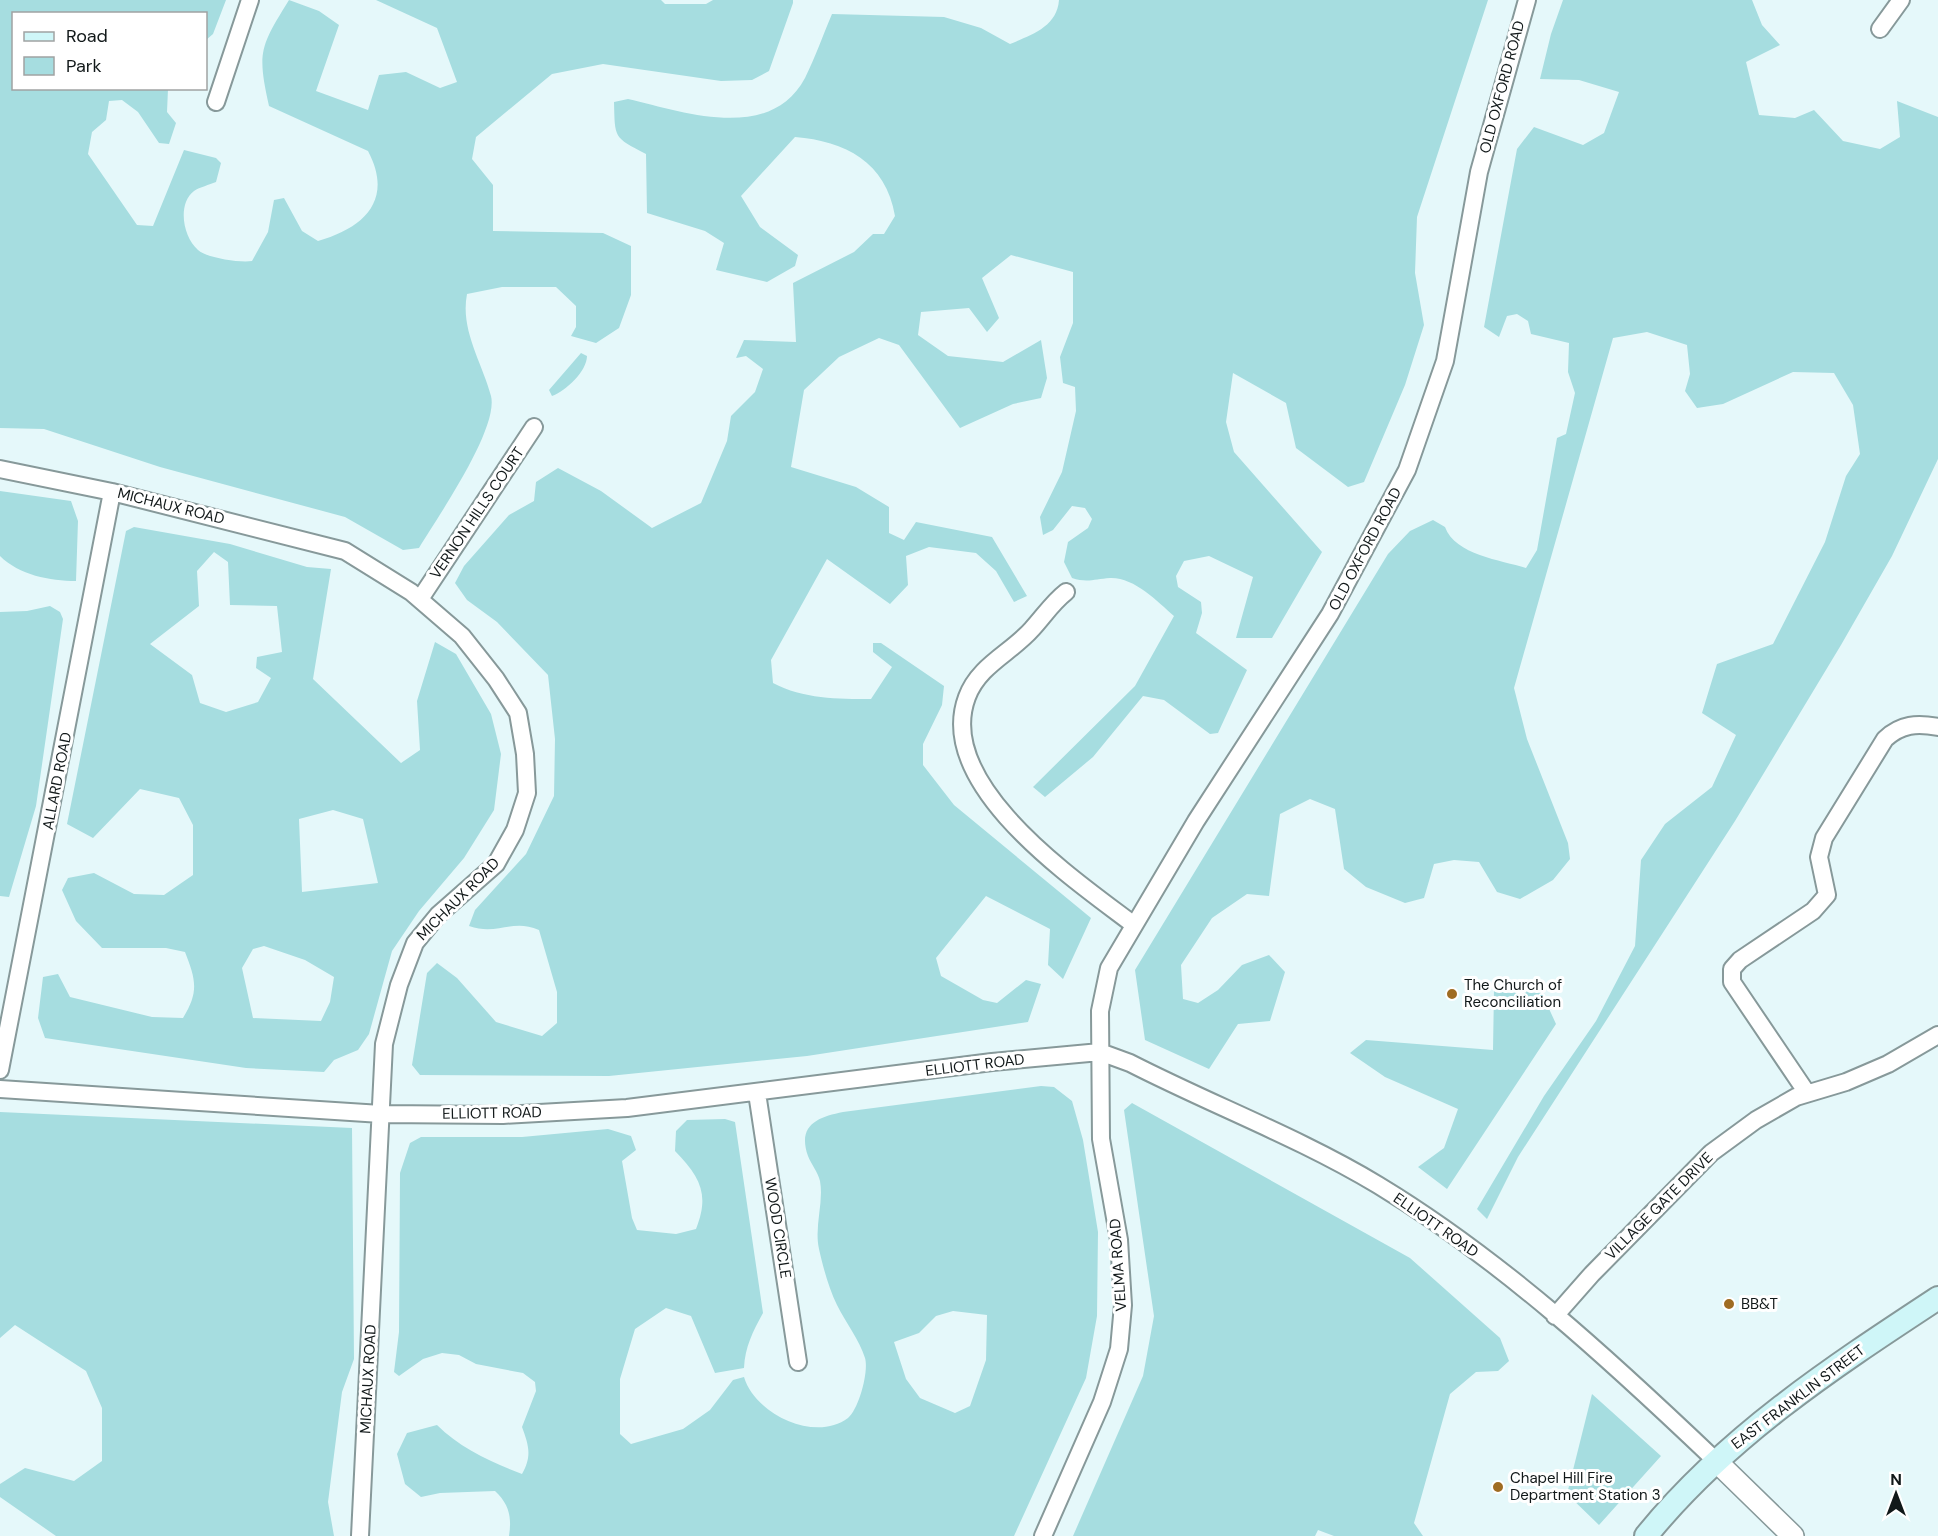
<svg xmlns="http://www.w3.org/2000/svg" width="1938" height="1536" font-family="'DM Sans',sans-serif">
	<rect width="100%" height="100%" fill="#e5f8fa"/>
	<!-- green -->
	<path fill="#a6dde0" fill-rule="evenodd" d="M 0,0 L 226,0 L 213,34 L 206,40 L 206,14 L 14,14 L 14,88 L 168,89 L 167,112 L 176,123 L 169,144 L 159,143 L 138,112 L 122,100 L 109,101 L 106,120 L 92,132 L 88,154 L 137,225 L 153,226 L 184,150 L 216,158 L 221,163 L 216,182 C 209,185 200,187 194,191 C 177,204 183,237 198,250 C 207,258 240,263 252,261 L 268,232 L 274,200 L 284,198 L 302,231 L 318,241 C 364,228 394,200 368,151 L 269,106 C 257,52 260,47 289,0 L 319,11 L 339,25 L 316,91 L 368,110 L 379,75 L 406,72 L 440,88 L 457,82 L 437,28 L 376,0 L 661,0 L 665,4 L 706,4 L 713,0 L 793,0 L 793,3 L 769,71 L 752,80 L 721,81 L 603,64 L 552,74 L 476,137 L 472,159 L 493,185 L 493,231 L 603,233 L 631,246 L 631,295 L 619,328 L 596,343 L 571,336 L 576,327 L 576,306 L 556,287 L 502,287 L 467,294 C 460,330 482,362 491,396 C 499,429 437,518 419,548 L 403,550 L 345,517 L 160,467 L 44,429 L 0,428 Z
		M 1059,0 L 1488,0 L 1417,217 L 1415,273 L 1424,325 L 1405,385 L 1364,482 L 1348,487 L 1296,448 L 1286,403 L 1233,373 L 1226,422 L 1234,452 L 1322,552 L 1272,638 L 1236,638 L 1253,577 L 1209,556 L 1184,561 L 1176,576 L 1178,587 L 1201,602 L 1202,613 L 1196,633 L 1247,670 L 1218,733 L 1210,734 L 1164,700 L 1143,696 L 1093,757 L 1045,797 L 1033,787 L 1135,686 L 1174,616 C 1157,601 1134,577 1110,578 C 1095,579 1087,583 1072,578 L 1064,562 L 1068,542 L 1088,528 L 1092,519 L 1085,508 L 1072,506 L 1053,530 L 1043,535 L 1040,517 L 1062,472 L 1076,411 L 1075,387 L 1063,383 L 1060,357 L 1073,323 L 1073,272 L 1011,255 L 982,278 L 999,318 L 987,332 L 969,308 L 921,312 L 918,335 L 948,356 L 1003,362 L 1041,340 L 1047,378 L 1041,398 L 1013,404 L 960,428 L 899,345 L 879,338 L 839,357 L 804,390 L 791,467 L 856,487 L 889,507 L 889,533 L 904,540 L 916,522 L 992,537 L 1027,596 L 1014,602 L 996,571 L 976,553 L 929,547 L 906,556 L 908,585 L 890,604 L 827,559 L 771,660 L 773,683 C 803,699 838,699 871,699 L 892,667 L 873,652 L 873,643 L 881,643 L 944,686 L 942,705 L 923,744 L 923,765 L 954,805 L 1091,918 L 1063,979 L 1048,965 L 1050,929 L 986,896 L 936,958 L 941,976 L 983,1000 L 997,1003 L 1026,980 L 1041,984 L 1028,1022 L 807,1056 L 609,1076 L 420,1075 L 412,1065 L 427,973 L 437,963 L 457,978 L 496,1022 L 542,1036 L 557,1023 L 557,992 L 539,930 C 512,918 498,936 469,926 L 475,910 L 526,854 L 554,796 L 555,739 L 548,675 L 497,622 L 467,600 L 455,583 L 464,566 L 509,515 L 534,501 L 536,482 L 558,468 L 601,491 L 652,528 L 701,503 L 727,441 L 731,416 L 755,392 L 763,369 L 746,356 L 736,358 L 744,340 L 796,342 L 793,283 L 854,252 L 873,234 L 884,234 L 895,216 C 886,162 845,141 795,137 L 741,196 L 760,227 L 798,255 L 795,266 L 767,282 L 716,270 L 724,243 L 705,231 L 647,213 L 646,154 C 613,137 615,138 614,102 L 628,99 C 684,112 770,143 805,78 C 815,58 823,35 832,14 L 944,17 L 981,28 L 1010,44 C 1031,35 1057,27 1059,0 Z
		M 1563,0 L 1752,0 L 1762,25 L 1780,45 L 1746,62 L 1759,115 L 1795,118 L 1814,110 L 1843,141 L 1880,149 L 1900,137 L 1897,101 L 1938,117 L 1938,459 L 1892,556 L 1841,645 L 1735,821 L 1518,1157 L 1487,1219 L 1477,1209 L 1544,1096 L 1596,1021 L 1635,946 L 1641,860 L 1665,824 L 1712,787 L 1736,735 L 1702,713 L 1717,664 L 1773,644 L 1825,542 L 1846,476 L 1860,454 L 1853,405 L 1834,373 L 1793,372 L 1723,404 L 1697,408 L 1685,391 L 1690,374 L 1687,345 L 1647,332 L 1613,338 L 1514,688 L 1527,739 L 1568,843 L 1570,859 L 1553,880 L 1520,899 L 1497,892 L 1479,862 L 1454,860 L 1434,864 L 1424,898 L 1405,903 L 1366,887 L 1344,869 L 1335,809 L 1310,799 L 1280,814 L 1269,896 L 1247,894 L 1212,918 L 1181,965 L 1183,999 L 1198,1003 L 1218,990 L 1242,965 L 1269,955 L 1285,972 L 1270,1021 L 1238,1024 L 1209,1069 L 1145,1040 L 1135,970 L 1388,554 L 1410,531 L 1433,520 L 1445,527 C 1455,555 1501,560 1526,568 L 1537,550 L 1557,438 L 1566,434 L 1575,393 L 1568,372 L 1569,343 L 1531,334 L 1528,321 L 1517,314 L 1507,316 L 1499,337 L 1484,327 L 1517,149 L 1534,127 L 1583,145 L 1604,133 L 1619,92 L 1579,80 L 1540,79 L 1551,34 Z
		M 581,353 L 587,356 C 587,371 566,391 552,396 L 549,390 Z
		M 0,491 L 71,501 L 78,521 L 76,581 C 50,581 19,575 0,556 Z
		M 134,527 L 230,544 L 307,567 L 331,569 L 313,679 L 401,763 L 420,750 L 417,701 L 435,642 L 456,654 L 491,714 L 501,754 L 494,810 L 464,858 L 419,911 L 392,951 L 369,1034 L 358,1050 L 334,1060 L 324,1072 L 246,1068 L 45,1038 L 38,1018 L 43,977 L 58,974 L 70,997 L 152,1017 L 183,1018 C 199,992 196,980 185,952 L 166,948 L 102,948 L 76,921 L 62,890 L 68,878 L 94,873 L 134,894 L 164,895 L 193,875 L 193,825 L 179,798 L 140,789 L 93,838 L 67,824 L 126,531 ZM 214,552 L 228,562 L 230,605 L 277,606 L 282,652 L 257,657 L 256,668 L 271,678 L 258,702 L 226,712 L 200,703 L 192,675 L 150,644 L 199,606 L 197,571 ZM 333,810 L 363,819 L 378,883 L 302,892 L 299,819 ZM 264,946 L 305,960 L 334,977 L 330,1002 L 321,1021 L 253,1018 L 242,968 L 253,949 Z
		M 50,606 L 60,612 L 63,619 L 36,806 L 9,897 L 0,896 L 0,612 L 27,611 Z
		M 1540,989 L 1556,1024 L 1447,1189 L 1418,1167 L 1444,1148 L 1458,1109 L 1385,1077 L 1350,1053 L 1366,1040 L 1493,1050 L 1494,990 Z
		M 1041,1086 L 1054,1087 L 1072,1101 L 1083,1140 L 1098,1232 L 1097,1316 L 1086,1378 L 1014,1536 L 509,1536 C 512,1517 509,1504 495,1491 L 440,1493 L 421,1497 L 405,1484 L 397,1454 L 407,1433 L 437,1425 C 460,1448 491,1462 522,1474 C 532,1456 529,1446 522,1427 L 536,1391 L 535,1382 L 523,1373 L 476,1364 L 459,1355 L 442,1353 L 423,1359 L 399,1376 L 394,1372 L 399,1332 L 400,1173 L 410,1143 L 421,1137 L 522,1137 L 608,1129 L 631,1136 L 636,1150 L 622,1161 L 632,1218 L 637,1230 L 676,1234 L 696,1229 C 710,1194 700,1177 675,1151 L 676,1131 L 687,1120 L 725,1119 L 735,1122 L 763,1313 C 753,1331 745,1347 744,1368 L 715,1373 L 691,1316 L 666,1308 L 635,1329 L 620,1379 L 620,1434 L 631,1444 L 683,1429 L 710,1410 L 733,1380 L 744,1377 C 755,1414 815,1443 848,1418 C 859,1409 869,1371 865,1358 C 859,1339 846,1323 837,1305 C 829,1289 823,1267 819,1249 C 814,1226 824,1203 820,1181 C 818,1172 811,1164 808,1156 C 797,1125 818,1117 843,1112 ZM 953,1311 L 987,1315 L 986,1360 L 970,1406 L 955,1413 L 920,1398 L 906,1379 L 894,1342 L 919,1333 L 936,1316 Z
		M 1132,1103 L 1410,1258 L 1500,1338 L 1509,1361 L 1498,1371 L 1476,1372 L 1450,1394 L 1414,1523 L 1423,1536 L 1334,1536 L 1318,1530 L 1315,1536 L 1073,1536 L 1143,1376 L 1154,1316 L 1124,1110 Z
		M 0,1112 L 352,1128 L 354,1359 L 342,1392 L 328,1502 L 334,1536 L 56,1536 L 0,1497 L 0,1484 L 25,1468 L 74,1481 L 102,1461 L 102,1408 L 86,1371 L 15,1325 L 0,1338 Z
		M 1592,1394 L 1661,1456 L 1599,1525 L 1567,1494 Z"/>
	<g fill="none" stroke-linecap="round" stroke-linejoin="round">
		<!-- minor casing -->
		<g stroke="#87999a" stroke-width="20">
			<path id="minor" d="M 1880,29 L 1901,0
				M 216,102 L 250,0
				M 0,469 L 112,492 L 345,551 L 411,592 L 462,636 L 496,679 L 518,713 L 525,754 L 527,793 L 515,830 L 496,864 L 438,915 L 415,943 L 399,985 L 384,1044 L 360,1536
				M 1066,592 C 1052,603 1044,616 1032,629 C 1011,653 979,665 967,697 C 934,785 1075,880 1134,925
				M 420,599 L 534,427
				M 0,1070 L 112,492
				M 0,1089 L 381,1114 L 503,1115 L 627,1108 L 992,1062 L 1100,1052 L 1130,1063 C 1212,1105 1300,1138 1378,1185 C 1502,1260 1611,1361 1715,1460
				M 757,1093 L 798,1362
				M 1807,1093 L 1732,982 L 1732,969 L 1740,960 L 1813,911 L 1827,895 L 1819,857 L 1824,838 L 1885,739 C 1901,724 1917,723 1938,727
				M 1555,1316 L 1592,1274 L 1711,1153 L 1756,1120 L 1796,1097 L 1846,1082 L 1888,1064 L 1938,1035
				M 1043,1536 L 1102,1402 L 1119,1349 L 1123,1305 L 1119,1240 L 1101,1139 L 1100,1011 L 1109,968 L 1196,821 L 1330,614 L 1407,470 L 1445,361 L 1479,172 L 1527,0"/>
		</g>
		<!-- tertiary casing -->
		<g stroke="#87999a" stroke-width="24">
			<path id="tertiary" d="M 1715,1460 L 1793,1536"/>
		</g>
		<!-- secondary casing -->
		<g stroke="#87999a" stroke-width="26">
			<path id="secondary" d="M 1646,1536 C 1726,1437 1833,1367 1938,1298"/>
		</g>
		<!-- minor -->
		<use href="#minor" stroke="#fff" stroke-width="16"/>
		<!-- tertiary -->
		<use href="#tertiary" stroke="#fff" stroke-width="21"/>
		<!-- secondary -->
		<use href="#secondary" stroke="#cff6f8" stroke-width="22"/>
	</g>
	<!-- markers -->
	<g fill="#9f6c22" stroke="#fff" stroke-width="2">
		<circle cx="1452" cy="994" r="6"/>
		<circle cx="1729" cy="1304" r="6"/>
		<circle cx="1498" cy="1487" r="6"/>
	</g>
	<g text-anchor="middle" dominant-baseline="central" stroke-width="6" stroke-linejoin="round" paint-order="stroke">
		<!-- street labels -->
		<g font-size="15" fill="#111819" stroke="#fff">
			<text transform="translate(1502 87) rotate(-75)">OLD OXFORD ROAD</text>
			<text transform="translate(171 506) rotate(14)">MICHAUX ROAD</text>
			<text transform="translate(477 513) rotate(-56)">VERNON HILLS COURT</text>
			<text transform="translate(1365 549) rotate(-62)">OLD OXFORD ROAD</text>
			<text transform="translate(57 781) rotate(-79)">ALLARD ROAD</text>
			<text transform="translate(458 899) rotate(-45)">MICHAUX ROAD</text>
			<text transform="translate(975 1065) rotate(-7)">ELLIOTT ROAD</text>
			<text transform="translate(492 1113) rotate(-1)">ELLIOTT ROAD</text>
			<text transform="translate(1659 1206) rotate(-45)">VILLAGE GATE DRIVE</text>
			<text transform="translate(1436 1225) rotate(35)">ELLIOTT ROAD</text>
			<text transform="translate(778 1228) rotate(81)">WOOD CIRCLE</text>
			<text transform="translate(1118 1265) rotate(-94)">VELMA ROAD</text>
			<text transform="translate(368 1379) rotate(-87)">MICHAUX ROAD</text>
			<text transform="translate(1798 1397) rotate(-37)">EAST FRANKLIN STREET</text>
		</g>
		<!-- poi labels -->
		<g font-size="15" fill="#111819" stroke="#fff" text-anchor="start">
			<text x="1464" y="985">The Church of<tspan x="1464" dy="17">Reconciliation</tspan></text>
			<text x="1741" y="1304">BB&amp;T</text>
			<text x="1510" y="1478">Chapel Hill Fire<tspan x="1510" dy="17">Department Station 3</tspan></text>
		</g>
	</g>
	<!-- legend -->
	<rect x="12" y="12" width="195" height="78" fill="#ffffff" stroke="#a0a3a3" stroke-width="1.5"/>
	<rect x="24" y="32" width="30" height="9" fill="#cff6f8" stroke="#a0a3a3" stroke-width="1.5"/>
	<text x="66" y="42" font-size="18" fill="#111819">Road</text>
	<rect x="24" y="57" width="30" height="18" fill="#a6dde0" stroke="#a0a3a3" stroke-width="1.5"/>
	<text x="66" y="72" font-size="18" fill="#111819">Park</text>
	<!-- north arrow -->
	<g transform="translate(1896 1494)" stroke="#ffffff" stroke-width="4.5" paint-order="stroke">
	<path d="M0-4.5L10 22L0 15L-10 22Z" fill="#111819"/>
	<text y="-9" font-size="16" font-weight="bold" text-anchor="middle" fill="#111819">N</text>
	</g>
</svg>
